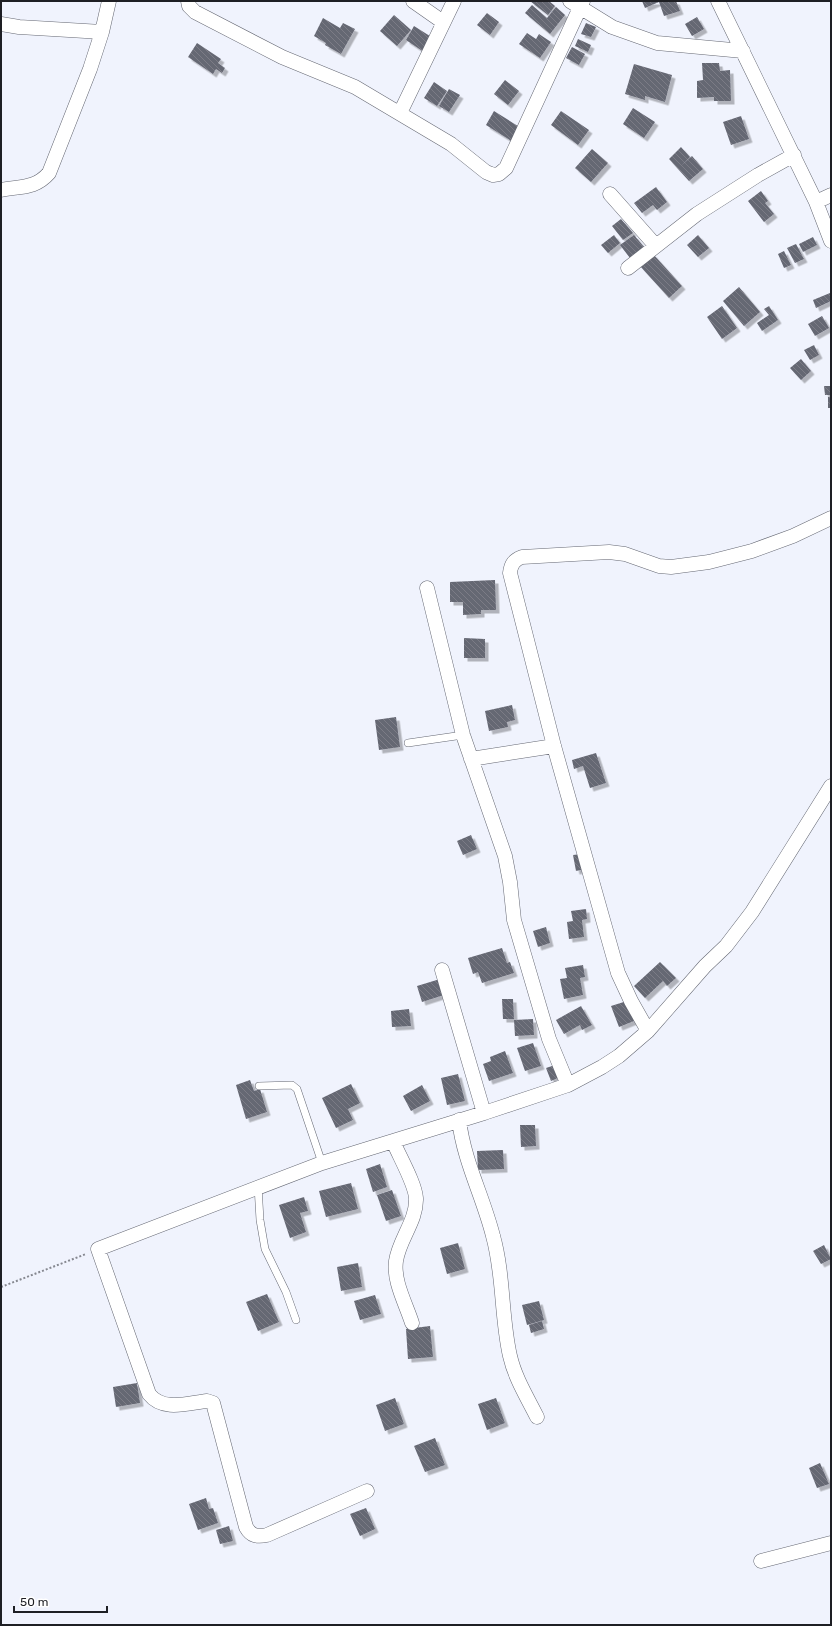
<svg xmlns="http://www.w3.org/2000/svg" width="832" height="1626" font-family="Rubik,sans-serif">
	<defs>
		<pattern id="building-back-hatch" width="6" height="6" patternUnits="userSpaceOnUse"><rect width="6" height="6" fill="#656773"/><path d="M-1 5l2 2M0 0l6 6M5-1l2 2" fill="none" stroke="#7b7c86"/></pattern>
		<filter id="shadow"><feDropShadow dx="3.5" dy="3.5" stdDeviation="0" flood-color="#0004"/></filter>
	</defs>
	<rect width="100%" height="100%" fill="#f0f3fd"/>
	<!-- building -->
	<path fill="url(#building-back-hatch)" filter="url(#shadow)" d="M 530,1 L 549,1 L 555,6 L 548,15 Z
		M 642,1 L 676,1 L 680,11 L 664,16 L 659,2 L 645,8 Z
		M 532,5 L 547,18 L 556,7 L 565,15 L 550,34 L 525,13 Z
		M 487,13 L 499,22 L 490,35 L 477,25 Z
		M 394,15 L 411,30 L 397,46 L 380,31 Z
		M 697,17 L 704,29 L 692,36 L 685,24 Z
		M 323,18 L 340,28 L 343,23 L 355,29 L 341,54 L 325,45 L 326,43 L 314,36 Z
		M 586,23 L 596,27 L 591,37 L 581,34 Z
		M 414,26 L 433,38 L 424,52 L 406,40 Z
		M 527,33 L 536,39 L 539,34 L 551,42 L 540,58 L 519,44 Z
		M 578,39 L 591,45 L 588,52 L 575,46 Z
		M 197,43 L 221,59 L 218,63 L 225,68 L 222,73 L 216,69 L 213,74 L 188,57 Z
		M 572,47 L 585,54 L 579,65 L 566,58 Z
		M 702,63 L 719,63 L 720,71 L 730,70 L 731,101 L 714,101 L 714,97 L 697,98 L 697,81 L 703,80 Z
		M 634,64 L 672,75 L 665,102 L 645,96 L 645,100 L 625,94 Z
		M 505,80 L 519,91 L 508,105 L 494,94 Z
		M 434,82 L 447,91 L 437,106 L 424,98 Z
		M 449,89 L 460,95 L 449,112 L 439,106 Z
		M 633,108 L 655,122 L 644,138 L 623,124 Z
		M 494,111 L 521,128 L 513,142 L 486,125 Z
		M 561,111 L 589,130 L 578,145 L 551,125 Z
		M 741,116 L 749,139 L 731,145 L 723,122 Z
		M 681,147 L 690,157 L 681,166 L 692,156 L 703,169 L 689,181 L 669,159 Z
		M 592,149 L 608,163 L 591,182 L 575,168 Z
		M 656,187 L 667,202 L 657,210 L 653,205 L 642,213 L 634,203 Z
		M 761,191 L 768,201 L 765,203 L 774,214 L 764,222 L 748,201 Z
		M 621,219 L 633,233 L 623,240 L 612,226 Z
		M 614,235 L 620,243 L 608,253 L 601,245 Z
		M 634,235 L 644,247 L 630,258 L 620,245 Z
		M 698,235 L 709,248 L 698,257 L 687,245 Z
		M 813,237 L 817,245 L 803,252 L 799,244 Z
		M 796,244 L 804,259 L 795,263 L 787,248 Z
		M 784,251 L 791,265 L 784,268 L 778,254 Z
		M 653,254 L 682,286 L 669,298 L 640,266 Z
		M 739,287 L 760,312 L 744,326 L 723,301 Z
		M 830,293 L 831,301 L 816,308 L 813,300 Z
		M 722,306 L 737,328 L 722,339 L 707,317 Z
		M 769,306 L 778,320 L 762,331 L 757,323 L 769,315 L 764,309 Z
		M 822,316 L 829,328 L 815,336 L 808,324 Z
		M 814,345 L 819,355 L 810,360 L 804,350 Z
		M 801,359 L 811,371 L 801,380 L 790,368 Z
		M 824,386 L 831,386 L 831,395 L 825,395 Z
		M 828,397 L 831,397 L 831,408 L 828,408 Z
		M 495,580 L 496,610 L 481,610 L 481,614 L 463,615 L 463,602 L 450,602 L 450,582 Z
		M 464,638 L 485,639 L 485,658 L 464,658 Z
		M 512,705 L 515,720 L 507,722 L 508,727 L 489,731 L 485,711 Z
		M 396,717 L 400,747 L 379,750 L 375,720 Z
		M 596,753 L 606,783 L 590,788 L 583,766 L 574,769 L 572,760 Z
		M 471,835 L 477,849 L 463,855 L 457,841 Z
		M 582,854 L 585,869 L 576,871 L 573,855 Z
		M 586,909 L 587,919 L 582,920 L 584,937 L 569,939 L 567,922 L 573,921 L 571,911 Z
		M 546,927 L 550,943 L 538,947 L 533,931 Z
		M 502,948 L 507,963 L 510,962 L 514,973 L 482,983 L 478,972 L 473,974 L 468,958 Z
		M 660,962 L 676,978 L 667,986 L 663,981 L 645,998 L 634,986 Z
		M 583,965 L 585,977 L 580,978 L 583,995 L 564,999 L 560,979 L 567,978 L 565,968 Z
		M 440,979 L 444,995 L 422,1002 L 417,986 Z
		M 502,999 L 513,999 L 514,1019 L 503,1019 Z
		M 627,1001 L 634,1021 L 619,1027 L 611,1006 Z
		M 581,1006 L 592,1025 L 582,1030 L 580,1025 L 564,1034 L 556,1020 Z
		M 409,1009 L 411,1026 L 392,1027 L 391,1011 Z
		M 533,1019 L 534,1035 L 515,1036 L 514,1020 Z
		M 533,1043 L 541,1066 L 525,1071 L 517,1048 Z
		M 505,1051 L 513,1073 L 489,1081 L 483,1064 L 491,1061 L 490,1057 Z
		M 555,1065 L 560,1077 L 551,1081 L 546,1068 Z
		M 458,1074 L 465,1101 L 447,1105 L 441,1078 Z
		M 250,1080 L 254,1091 L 260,1089 L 267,1112 L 246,1119 L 236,1085 Z
		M 351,1084 L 360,1103 L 348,1109 L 353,1120 L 336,1128 L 322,1098 Z
		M 422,1085 L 430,1101 L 411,1111 L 403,1096 Z
		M 520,1125 L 535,1125 L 536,1146 L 521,1147 Z
		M 503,1150 L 504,1169 L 478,1170 L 477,1151 Z
		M 380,1164 L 387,1187 L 373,1192 L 366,1169 Z
		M 351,1183 L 358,1209 L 326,1217 L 319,1191 Z
		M 392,1190 L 401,1216 L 386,1221 L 377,1195 Z
		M 304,1197 L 308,1211 L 300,1213 L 306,1232 L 290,1238 L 279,1205 Z
		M 458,1243 L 465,1269 L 447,1274 L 440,1248 Z
		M 824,1245 L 831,1259 L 821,1264 L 813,1251 Z
		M 358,1263 L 362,1287 L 341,1291 L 337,1267 Z
		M 267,1294 L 279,1322 L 258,1331 L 246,1302 Z
		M 375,1295 L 381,1314 L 360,1320 L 354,1301 Z
		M 539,1301 L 544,1320 L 527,1325 L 522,1305 Z
		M 542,1321 L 544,1329 L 531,1333 L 529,1325 Z
		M 430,1326 L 433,1357 L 408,1359 L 406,1329 Z
		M 137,1383 L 140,1403 L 116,1407 L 113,1387 Z
		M 395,1398 L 404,1424 L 385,1431 L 376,1405 Z
		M 496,1398 L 505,1423 L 487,1430 L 478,1404 Z
		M 435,1438 L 445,1465 L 425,1472 L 414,1446 Z
		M 820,1463 L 829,1484 L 817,1488 L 809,1468 Z
		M 206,1498 L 209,1509 L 213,1508 L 218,1523 L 198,1530 L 189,1504 Z
		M 366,1508 L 375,1529 L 360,1536 L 350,1514 Z
		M 229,1526 L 233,1541 L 220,1544 L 216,1530 Z"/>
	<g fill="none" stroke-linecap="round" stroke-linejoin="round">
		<!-- service casing -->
		<g stroke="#656873" stroke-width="8">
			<path id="service" d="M 408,743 L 463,735
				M 259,1086 L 292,1085 L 297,1089 L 322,1163
				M 258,1186 L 260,1220 L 265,1249 L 286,1292 L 296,1320"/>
		</g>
		<!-- minor casing -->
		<g stroke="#656873" stroke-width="15">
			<path id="minor" d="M 188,1 L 189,6 L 195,12 L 282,57 L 355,87 L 451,144 L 486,172 L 493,175 L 499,174 L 506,168 L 583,1
				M 413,1 L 443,22
				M 570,1 L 612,27 L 657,43 L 743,51
				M 718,1 L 816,202 L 831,241
				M 1,24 L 19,27 L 102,32 L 109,1
				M 400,113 L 454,1
				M 1,190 C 21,186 35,189 49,173 L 90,69 L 102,32
				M 610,194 L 656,246
				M 816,202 L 831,195
				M 628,268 L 697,214 L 758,175 L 794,155
				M 427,588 L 463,735 L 505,856 L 510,882 L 514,920 L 549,1039 L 568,1085
				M 471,759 L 554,746
				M 442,970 L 484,1113
				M 648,1031 L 631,1001 L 618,973 L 554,746 L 510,573 C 511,564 514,560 522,557 L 609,552 L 625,554 L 659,566 L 671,567 L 709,562 L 752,551 L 793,536 L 831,518
				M 459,1120 C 464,1162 483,1196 493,1236 C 504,1275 501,1317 510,1356 C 515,1378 527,1397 537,1417
				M 393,1141 C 399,1156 415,1183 416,1198 C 417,1221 399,1239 396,1261 C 393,1281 406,1304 412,1323
				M 367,1491 L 267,1535 C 257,1537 251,1536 246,1527 L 213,1403 L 207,1401 C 188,1403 163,1412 149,1394 L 98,1249 L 322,1163 L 484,1113 L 568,1085 L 602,1067 L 619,1056 L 648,1031 L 705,966 L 726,946 L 752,912 L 831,786
				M 761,1561 L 831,1543"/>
		</g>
		<!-- path -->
		<path stroke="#868890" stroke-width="2" stroke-dasharray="2 2" stroke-linecap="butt" d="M 1,1287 L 86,1254"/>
		<!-- service -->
		<use href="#service" stroke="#fff" stroke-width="7"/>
		<!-- minor -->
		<use href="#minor" stroke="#fff" stroke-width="14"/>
	</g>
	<!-- border -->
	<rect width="832" height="1626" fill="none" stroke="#1e1f24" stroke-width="4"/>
	<!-- scale -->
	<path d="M14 1606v6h93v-6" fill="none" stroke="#1e1f24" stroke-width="2"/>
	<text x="20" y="1606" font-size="12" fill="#1e1f24" stroke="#ffffff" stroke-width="3" paint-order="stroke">50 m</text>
</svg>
